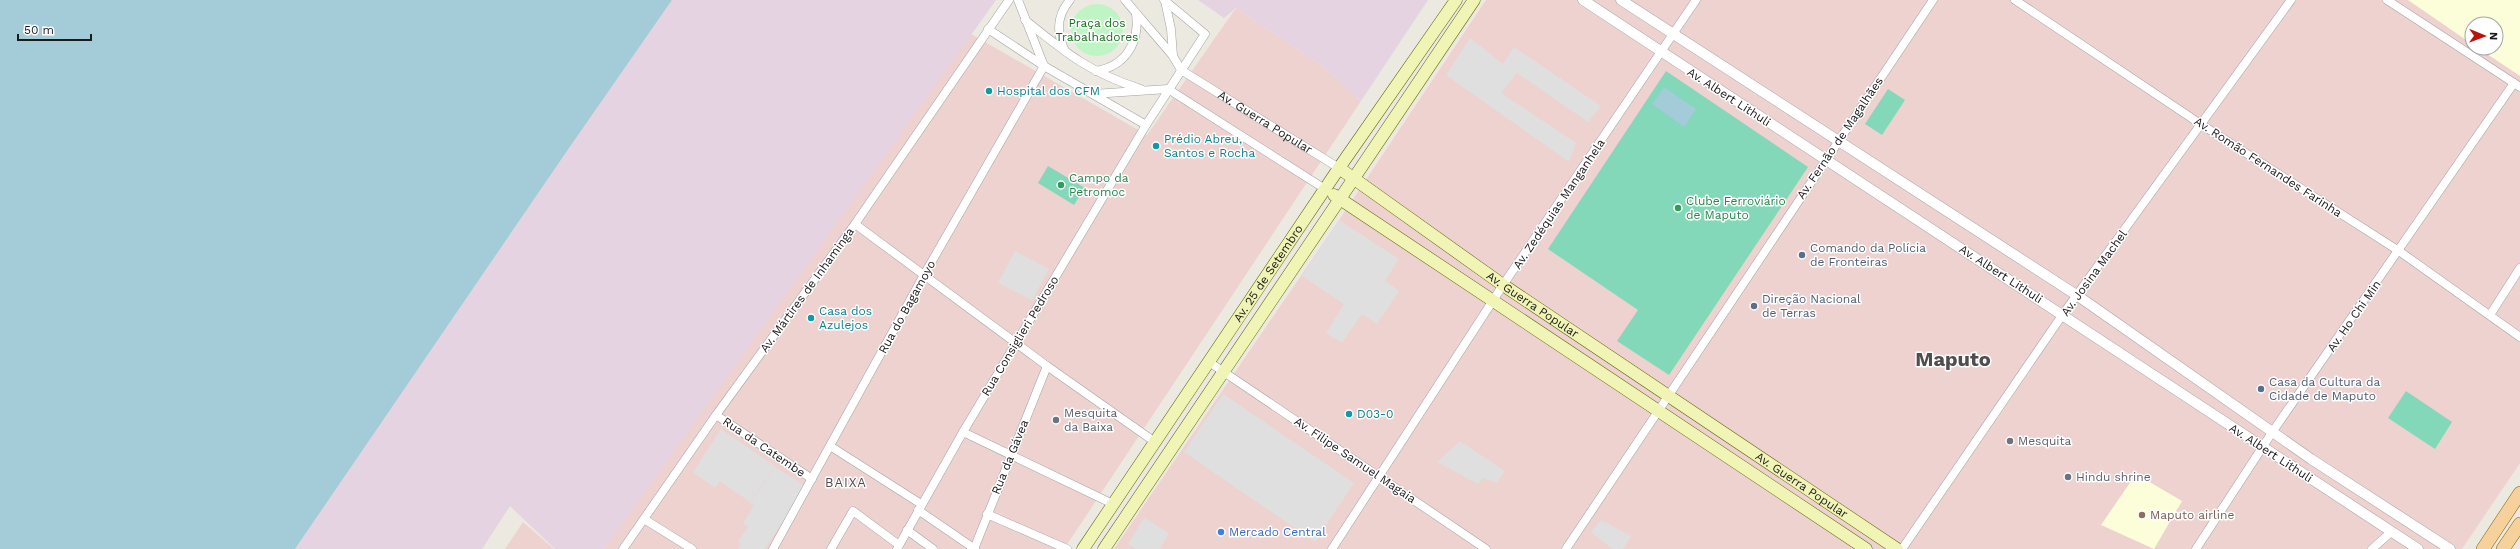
<svg xmlns="http://www.w3.org/2000/svg" width="2520" height="549" font-family="'Work Sans',sans-serif">
	<rect width="100%" height="100%" fill="#ece9e1"/>
	<!-- commercial -->
	<path fill="#edd2d0" fill-rule="evenodd" d="M 1486,0 L 2520,0 L 2520,463 L 2462,549 L 1114,549 L 1339,220 ZM 2472,24 L 2496,24 L 2496,48 L 2472,48 Z
		M 1236,8 L 1324,67 L 1361,101 L 1064,549 L 604,549 L 971,34 L 1147,135 Z
		M 523,522 L 554,549 L 505,549 Z"/>
	<!-- industrial -->
	<path fill="#e5d3e1" d="M 672,0 L 996,0 L 604,549 L 555,549 L 510,506 L 482,549 L 295,549 L 567,151 Z
		M 1198,0 L 1428,0 L 1361,101 L 1324,67 L 1236,8 L 1224,18 Z"/>
	<!-- education -->
	<path fill="#fcfdd9" d="M 2408,0 L 2520,0 L 2520,76 L 2478,48 L 2496,48 L 2496,24 L 2472,24 L 2472,44 Z
		M 2136,474 L 2182,501 L 2154,549 L 2101,525 Z"/>
	<!-- park -->
	<path fill="#bff5c4" d="M1071 30a26 26 0 1 1 52 0a26 26 0 1 1-52 0Z"/>
	<!-- pitch -->
	<path fill="#82d8b9" d="M 1666,71 L 1808,167 L 1669,375 L 1617,341 L 1638,310 L 1548,249 Z
		M 1888,89 L 1905,100 L 1882,135 L 1865,124 Z
		M 1048,166 L 1085,188 L 1074,205 L 1038,183 Z
		M 2406,391 L 2452,422 L 2435,449 L 2388,418 Z"/>
	<!-- parking -->
	<path fill="#dfdfdf" d="M 1470,38 L 1503,64 L 1514,47 L 1601,106 L 1588,122 L 1517,73 L 1501,93 L 1576,143 L 1569,162 L 1446,75 Z
		M 1339,220 L 1399,259 L 1385,281 L 1399,291 L 1377,324 L 1362,314 L 1342,343 L 1326,333 L 1344,304 L 1302,276 Z
		M 1015,251 L 1049,269 L 1032,300 L 998,283 Z
		M 1223,394 L 1354,483 L 1315,542 L 1184,452 Z
		M 721,429 L 775,466 L 750,502 L 720,481 L 715,488 L 693,472 Z
		M 1460,441 L 1505,471 L 1497,483 L 1483,478 L 1478,484 L 1437,462 Z
		M 775,467 L 805,486 L 765,549 L 738,549 L 741,544 L 738,542 L 748,527 L 743,523 L 754,506 L 750,503 Z
		M 1144,518 L 1169,533 L 1160,549 L 1136,549 L 1128,544 Z
		M 1601,520 L 1631,536 L 1623,549 L 1612,549 L 1591,532 Z"/>
	<!-- water -->
	<path fill="#a3cbd8" d="M 0,0 L 672,0 L 567,151 L 295,549 L 0,549 Z
		M 1664,87 L 1696,109 L 1684,127 L 1652,104 Z"/>
	<g fill="none" stroke-linecap="round" stroke-linejoin="round">
		<!-- minor casing -->
		<g stroke="#a2a2a2" stroke-width="9">
			<g id="minor">
				<path id="s1" d="M 1125,0 L 1173,56 L 1181,70 L 1339,168"/>
				<path d="M 2015,0 L 2202,125 L 2399,251 L 2520,337"/>
				<path d="M 2387,0 L 2520,87"/>
				<path d="M 1165,1 L 1171,29 L 1173,56"/>
				<path d="M 1025,20 C 1066,53 1090,73 1141,89"/>
				<path d="M 988,29 L 1044,66 L 1146,125"/>
				<path d="M 1065,51 C 1056,33 1057,15 1070,0"/>
				<path d="M 1096,71 C 1126,66 1140,42 1136,13"/>
				<path d="M 1093,94 L 1168,89 L 1325,189"/>
				<path d="M 855,224 L 1047,366 L 1155,442"/>
				<path d="M 2490,315 L 2520,268"/>
				<path d="M 1209,362 L 1486,549"/>
				<path d="M 716,415 L 812,479"/>
				<path d="M 963,432 L 1113,504"/>
				<path d="M 830,446 L 921,504"/>
				<path d="M 918,510 L 975,549"/>
				<path d="M 987,514 L 1067,549"/>
				<path d="M 644,519 L 692,549"/>
				<path d="M 907,530 L 933,549"/>
				<path d="M 623,549 L 716,415 L 855,224 L 1009,0"/>
				<path d="M 773,549 L 924,275 L 1044,66 L 1018,0"/>
				<path d="M 831,549 L 853,511 L 899,545"/>
				<path d="M 897,549 L 963,432 L 1146,125 L 1205,34 L 1164,0"/>
				<path d="M 974,549 L 1047,366"/>
				<path d="M 1332,549 L 1503,285 L 1696,0"/>
				<path d="M 1566,549 L 1933,0"/>
				<path d="M 1902,549 L 2063,314 L 2291,0"/>
				<path d="M 2196,549 L 2273,431 L 2514,83"/>
				<path d="M 2372,549 L 2391,532"/>
			</g>
		</g>
		<!-- tertiary casing -->
		<g stroke="#a2a2a2" stroke-width="11">
			<path id="tertiary" d="M 1583,0 L 2418,549
				M 1621,0 L 2078,296 L 2311,459 L 2450,549"/>
		</g>
		<!-- secondary casing -->
		<g stroke="#5d690b" stroke-width="13">
			<g id="secondary">
				<path id="s2" d="M 1339,168 L 1503,285 L 1897,549"/>
				<path d="M 1334,195 L 1866,549"/>
				<path id="s3" d="M 1083,549 L 1339,168 L 1456,0"/>
				<path d="M 1104,549 L 1474,0"/>
			</g>
		</g>
		<!-- primary casing -->
		<g stroke="#8a6208" stroke-width="14">
			<path id="primary" d="M 2483,549 L 2520,493
				M 2503,549 L 2520,524"/>
		</g>
		<!-- minor -->
		<use href="#minor" stroke="#fff" stroke-width="8"/>
		<!-- tertiary -->
		<use href="#tertiary" stroke="#fff" stroke-width="10"/>
		<!-- secondary -->
		<use href="#secondary" stroke="#f0f5b6" stroke-width="12"/>
		<!-- primary -->
		<use href="#primary" stroke="#f6d19c" stroke-width="13"/>
	</g>
	<!-- markers -->
	<g fill="#0f9aa8" stroke="#fff" stroke-width="1.5">
		<circle cx="989" cy="91" r="4"/>
		<circle cx="1156" cy="146" r="4"/>
		<circle cx="811" cy="318" r="4"/>
		<circle cx="1349" cy="414" r="4"/>
	</g>
	<g fill="#2e9e5b" stroke="#fff" stroke-width="1.5">
		<circle cx="1061" cy="185" r="4"/>
		<circle cx="1678" cy="208" r="4"/>
	</g>
	<g fill="#5c6f8a" stroke="#fff" stroke-width="1.5">
		<circle cx="1802" cy="255" r="4"/>
		<circle cx="1754" cy="306" r="4"/>
		<circle cx="2261" cy="389" r="4"/>
	</g>
	<g fill="#6b7280" stroke="#fff" stroke-width="1.5">
		<circle cx="1056" cy="420" r="4"/>
		<circle cx="2010" cy="441" r="4"/>
		<circle cx="2068" cy="477" r="4"/>
	</g>
	<circle fill="#8d6e63" stroke="#fff" stroke-width="1.5" cx="2142" cy="515" r="4"/>
	<circle fill="#3f7fe0" stroke="#fff" stroke-width="1.5" cx="1221" cy="532" r="4"/>
	<g text-anchor="middle" dominant-baseline="central" stroke-width="3" stroke-linejoin="round" paint-order="stroke">
		<!-- park labels -->
		<g font-size="12" fill="#11711b" stroke="#fff">
			<text x="1097" y="23">Praça dos<tspan x="1097" dy="14">Trabalhadores</tspan></text>
		</g>
		<!-- culture labels -->
		<g font-size="12" fill="#0d838f" stroke="#fff" text-anchor="start">
			<text x="997" y="91">Hospital dos CFM</text>
			<text x="1164" y="139">Prédio Abreu,<tspan x="1164" dy="14">Santos e Rocha</tspan></text>
			<text x="819" y="311">Casa dos<tspan x="819" dy="14">Azulejos</tspan></text>
			<text x="1357" y="414">D03-0</text>
		</g>
		<!-- street labels -->
		<g font-size="12" fill="#1b1b1b" stroke="#fff">
			<text transform="translate(1729 97) rotate(33)">Av. Albert Lithuli</text>
			<text stroke="none"><textPath href="#s1" startOffset="189">Av. Guerra Popular</textPath></text>
			<text transform="translate(1840 138) rotate(-56)">Av. Fernão de Magalhães</text>
			<text transform="translate(2268 167) rotate(33)">Av. Romão Fernandes Farinha</text>
			<text transform="translate(1559 204) rotate(-56)">Av. Zedéquias Manganhela</text>
			<text transform="translate(2094 273) rotate(-54)">Av. Josina Machel</text>
			<text stroke="none"><textPath href="#s3" startOffset="332">Av. 25 de Setembro</textPath></text>
			<text transform="translate(2001 274) rotate(33)">Av. Albert Lithuli</text>
			<text transform="translate(807 290) rotate(-54)">Av. Mártires de Inhaminga</text>
			<text stroke="none"><textPath href="#s2" startOffset="237">Av. Guerra Popular</textPath></text>
			<text transform="translate(907 307) rotate(-61)">Rua do Bagamoyo</text>
			<text transform="translate(2354 316) rotate(-55)">Av. Ho Chi Min</text>
			<text transform="translate(1020 336) rotate(-59)">Rua Consiglieri Pedroso</text>
			<text transform="translate(764 447) rotate(34)">Rua da Catembe</text>
			<text transform="translate(2271 453) rotate(33)">Av. Albert Lithuli</text>
			<text transform="translate(1010 457) rotate(-68)">Rua da Gávea</text>
			<text transform="translate(1355 460) rotate(34)">Av. Filipe Samuel Magaia</text>
			<text stroke="none"><textPath href="#s2" startOffset="561">Av. Guerra Popular</textPath></text>
		</g>
		<!-- leisure labels -->
		<g font-size="12" fill="#27864d" stroke="#fff" text-anchor="start">
			<text x="1069" y="178">Campo da<tspan x="1069" dy="14">Petromoc</tspan></text>
			<text x="1686" y="201">Clube Ferroviário<tspan x="1686" dy="14">de Maputo</tspan></text>
		</g>
		<!-- service labels -->
		<g font-size="12" fill="#4e5e75" stroke="#fff" text-anchor="start">
			<text x="1810" y="248">Comando da Polícia<tspan x="1810" dy="14">de Fronteiras</tspan></text>
			<text x="1762" y="299">Direção Nacional<tspan x="1762" dy="14">de Terras</tspan></text>
			<text x="2269" y="382">Casa da Cultura da<tspan x="2269" dy="14">Cidade de Maputo</tspan></text>
		</g>
		<!-- worship labels -->
		<g font-size="12" fill="#5b616d" stroke="#fff" text-anchor="start">
			<text x="1064" y="413">Mesquita<tspan x="1064" dy="14">da Baixa</tspan></text>
			<text x="2018" y="441">Mesquita</text>
			<text x="2076" y="477">Hindu shrine</text>
		</g>
		<!-- education labels -->
		<g font-size="12" fill="#785e54" stroke="#fff" text-anchor="start">
			<text x="2150" y="515">Maputo airline</text>
		</g>
		<!-- shop labels -->
		<g font-size="12" fill="#366cbe" stroke="#fff" text-anchor="start">
			<text x="1229" y="532">Mercado Central</text>
		</g>
		<!-- neighbourhood labels -->
		<g font-size="13" letter-spacing="1" fill="#4e4e4e" stroke="#fff">
			<text x="846" y="482">BAIXA</text>
		</g>
		<!-- town labels -->
		<g font-size="20" font-weight="bold" fill="#4e4e4e" stroke="#fff">
			<text x="1953" y="359">Maputo</text>
		</g>
	</g>
	<!-- north arrow -->
	<g transform="translate(2484 36) rotate(91)"><circle r="19" fill="#ffffff" stroke="#a4a4a4"/>
	<path d="M0-3L7 15L0 10L-7 15Z" fill="#bb100b"/>
	<text y="-6" font-size="11" font-weight="bold" text-anchor="middle" fill="#1b1b1b">N</text>
	</g>
	<!-- scale -->
	<path d="M18 34v6h73v-6" fill="none" stroke="#1b1b1b" stroke-width="2"/>
	<text x="24" y="34" font-size="12" fill="#1b1b1b" stroke="#ffffff" stroke-width="3" paint-order="stroke">50 m</text>
</svg>
